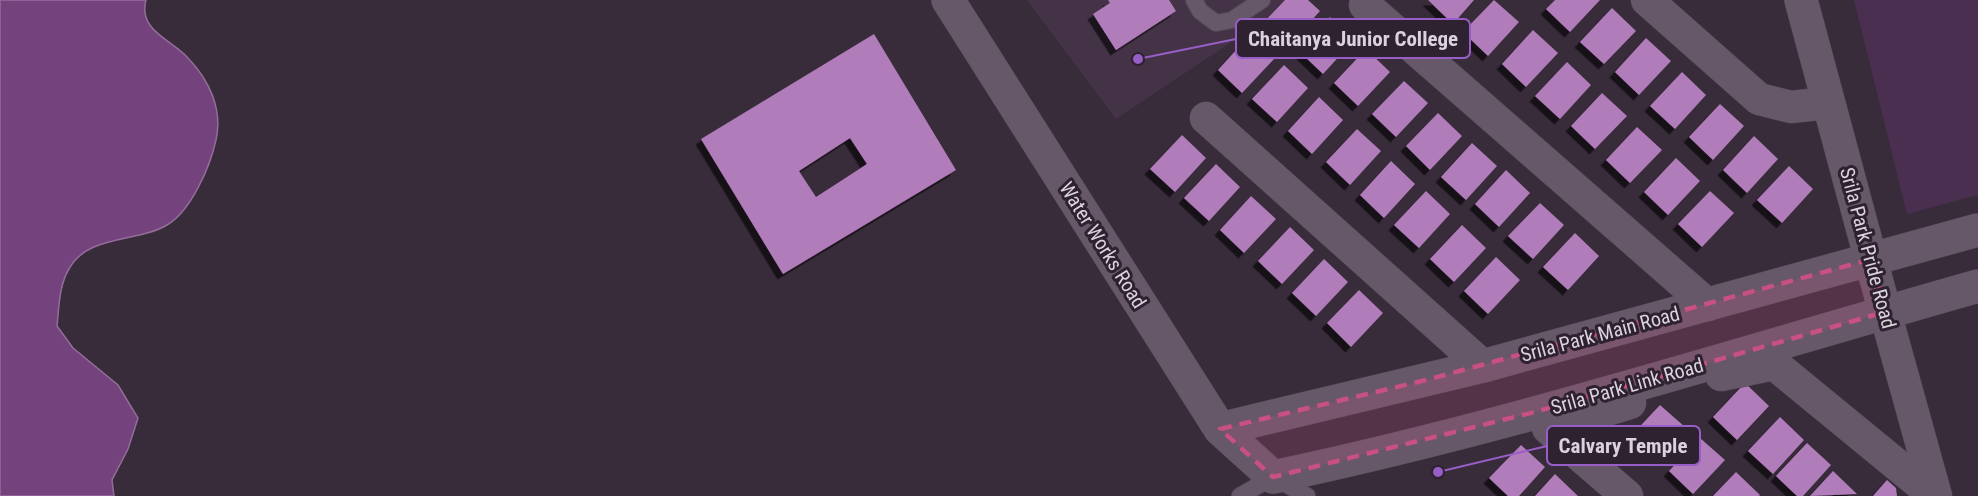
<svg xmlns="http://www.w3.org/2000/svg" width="1978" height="496" font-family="'Roboto Condensed',sans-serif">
	<defs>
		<filter id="shadow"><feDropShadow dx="-5.5" dy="5.5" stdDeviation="0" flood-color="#0009"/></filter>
	</defs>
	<rect width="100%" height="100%" fill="#382b3a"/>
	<!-- built -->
	<path fill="#443247" d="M 1027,0 L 1295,0 L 1116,119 Z"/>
	<!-- green -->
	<path fill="#4b2f50" d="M 1854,0 L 1978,0 L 1978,195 L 1907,214 Z"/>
	<!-- water -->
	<path fill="#74437d" stroke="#936e9a" stroke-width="1.5" d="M 0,0 L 146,0 C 138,31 171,39 188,58 C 209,80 223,109 216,140 C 210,167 191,211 167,225 C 137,243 88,234 69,269 C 59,285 59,308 57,326 L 73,348 L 118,385 L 138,418 L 128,449 L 112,480 L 114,496 L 0,496 Z"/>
	<!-- building -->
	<path fill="#b07cba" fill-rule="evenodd" filter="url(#shadow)" d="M 1108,0 L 1169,0 L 1176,11 L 1116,50 L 1093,14 L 1110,3 Z
		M 1285,0 L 1308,0 L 1320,11 L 1289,45 L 1264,22 Z
		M 1428,0 L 1474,0 L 1453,24 Z
		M 1494,0 L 1519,22 L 1488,56 L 1463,32 Z
		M 1555,0 L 1600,0 L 1570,32 L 1546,9 Z
		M 1612,8 L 1636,31 L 1604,64 L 1580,42 Z
		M 1330,17 L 1354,40 L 1323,74 L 1299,51 Z
		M 1533,30 L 1558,53 L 1526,87 L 1502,64 Z
		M 874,34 L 956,170 L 783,274 L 701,139 ZM 850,138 L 867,164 L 816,197 L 799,171 Z
		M 1249,36 L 1274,59 L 1242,93 L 1218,70 Z
		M 1646,38 L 1671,61 L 1639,95 L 1615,72 Z
		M 1366,49 L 1390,72 L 1358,106 L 1334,83 Z
		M 1567,62 L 1591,85 L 1560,119 L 1535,96 Z
		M 1284,65 L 1308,88 L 1277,122 L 1252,99 Z
		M 1682,72 L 1706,95 L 1675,129 L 1650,106 Z
		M 1404,81 L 1428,103 L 1396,137 L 1372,114 Z
		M 1602,93 L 1627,116 L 1595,149 L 1571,126 Z
		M 1319,97 L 1343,120 L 1312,154 L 1288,131 Z
		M 1720,104 L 1744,126 L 1713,160 L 1689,137 Z
		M 1438,113 L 1462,136 L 1430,170 L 1406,146 Z
		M 1637,127 L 1662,150 L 1630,183 L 1606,160 Z
		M 1357,129 L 1381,151 L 1350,185 L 1326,162 Z
		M 1182,135 L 1206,158 L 1175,192 L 1150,169 Z
		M 1754,136 L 1778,159 L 1747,193 L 1723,170 Z
		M 1472,143 L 1497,166 L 1466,200 L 1441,177 Z
		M 1676,158 L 1700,181 L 1668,215 L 1644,192 Z
		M 1391,161 L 1415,184 L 1384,218 L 1360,195 Z
		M 1216,164 L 1240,187 L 1209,221 L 1184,198 Z
		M 1789,166 L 1813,189 L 1782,223 L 1757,200 Z
		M 1506,170 L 1530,193 L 1499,227 L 1475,204 Z
		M 1426,191 L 1450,214 L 1419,248 L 1394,225 Z
		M 1710,191 L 1734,213 L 1702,247 L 1678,224 Z
		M 1251,196 L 1276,219 L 1244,253 L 1220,230 Z
		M 1540,203 L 1564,225 L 1533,259 L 1508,236 Z
		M 1462,225 L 1486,248 L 1454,282 L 1430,259 Z
		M 1290,227 L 1314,250 L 1282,284 L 1258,261 Z
		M 1575,233 L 1599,256 L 1568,290 L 1543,267 Z
		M 1496,257 L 1520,280 L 1488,314 L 1464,291 Z
		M 1324,259 L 1348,282 L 1316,316 L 1292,293 Z
		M 1359,290 L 1383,313 L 1351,347 L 1327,323 Z
		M 1745,383 L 1769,406 L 1737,440 L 1713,417 Z
		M 1660,405 L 1685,427 L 1653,461 L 1629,438 Z
		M 1780,417 L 1804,440 L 1773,474 L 1748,451 Z
		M 1700,438 L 1725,460 L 1693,494 L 1669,471 Z
		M 1807,443 L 1831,465 L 1803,496 L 1797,496 L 1776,476 Z
		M 1521,445 L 1545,467 L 1519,496 L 1508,496 L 1489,478 Z
		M 1833,471 L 1857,494 L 1810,496 Z
		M 1736,472 L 1760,495 L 1759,496 L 1713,496 Z
		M 1555,474 L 1578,496 L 1535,496 Z
		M 1887,480 L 1896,488 L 1897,496 L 1873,496 Z"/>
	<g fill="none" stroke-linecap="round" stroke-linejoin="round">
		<!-- service casing -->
		<g stroke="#534855" stroke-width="18">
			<path id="service" d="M 1194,0 L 1200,11 L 1216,23 L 1232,20 L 1262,0
				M 1277,479 L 1307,496
				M 1240,496 L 1273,477"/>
		</g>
		<!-- minor casing -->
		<g stroke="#534855" stroke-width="33">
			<path id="minor" d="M 1647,0 L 1759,99 L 1791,107 L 1828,103
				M 1365,5 L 1708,305
				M 1206,118 L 1483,366
				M 1885,312 L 1936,496
				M 1721,375 L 1774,364 L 1935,496
				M 1548,428 L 1630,403
				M 1548,428 L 1627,496"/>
		</g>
		<!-- tertiary casing -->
		<g stroke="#534855" stroke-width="34">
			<path id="tertiary" d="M 948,0 L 1220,429 L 1273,477 C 1511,427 1744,352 1978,286
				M 1801,0 L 1885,312
				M 1220,429 L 1483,366 L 1978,230"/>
		</g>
		<!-- service -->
		<use href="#service" stroke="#675869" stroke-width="16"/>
		<!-- minor -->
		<use href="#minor" stroke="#675869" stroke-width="32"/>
		<!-- tertiary -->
		<use href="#tertiary" stroke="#675869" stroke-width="33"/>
	</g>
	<!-- marked area -->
	<path fill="#c95082" fill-opacity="0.2" stroke="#c95082" stroke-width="4.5" stroke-dasharray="12 8" stroke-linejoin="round" d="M 1872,259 L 1885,312 L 1535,412 L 1273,477 L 1220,429 L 1426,380 Z"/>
	<g text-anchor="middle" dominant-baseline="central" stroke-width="6" stroke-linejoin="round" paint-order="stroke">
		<!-- street labels -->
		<g font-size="20" fill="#dad2dc" stroke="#2e2130">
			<text transform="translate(1103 245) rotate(58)">Water Works Road</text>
			<text transform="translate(1868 248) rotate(75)">Srila Park Pride Road</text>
			<text transform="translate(1600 334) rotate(-15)">Srila Park Main Road</text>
			<text transform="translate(1627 386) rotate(-16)">Srila Park Link Road</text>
		</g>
	</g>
	<!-- callouts -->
	<path fill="none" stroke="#985ec8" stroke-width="2" d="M1138 59L1236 39M1438 472L1547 446"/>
	<g fill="#985ec8" stroke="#2e2130" stroke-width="2">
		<circle cx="1138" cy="59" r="6"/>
		<circle cx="1438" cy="472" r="6"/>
	</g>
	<g fill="#2e2130" stroke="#985ec8" stroke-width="2">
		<rect x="1236" y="19" width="234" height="39" rx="6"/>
		<rect x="1547" y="426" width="153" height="39" rx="6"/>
	</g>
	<g font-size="21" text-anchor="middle" font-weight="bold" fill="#dad2dc">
		<text x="1353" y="46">Chaitanya Junior College</text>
		<text x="1623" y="453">Calvary Temple</text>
	</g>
</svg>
